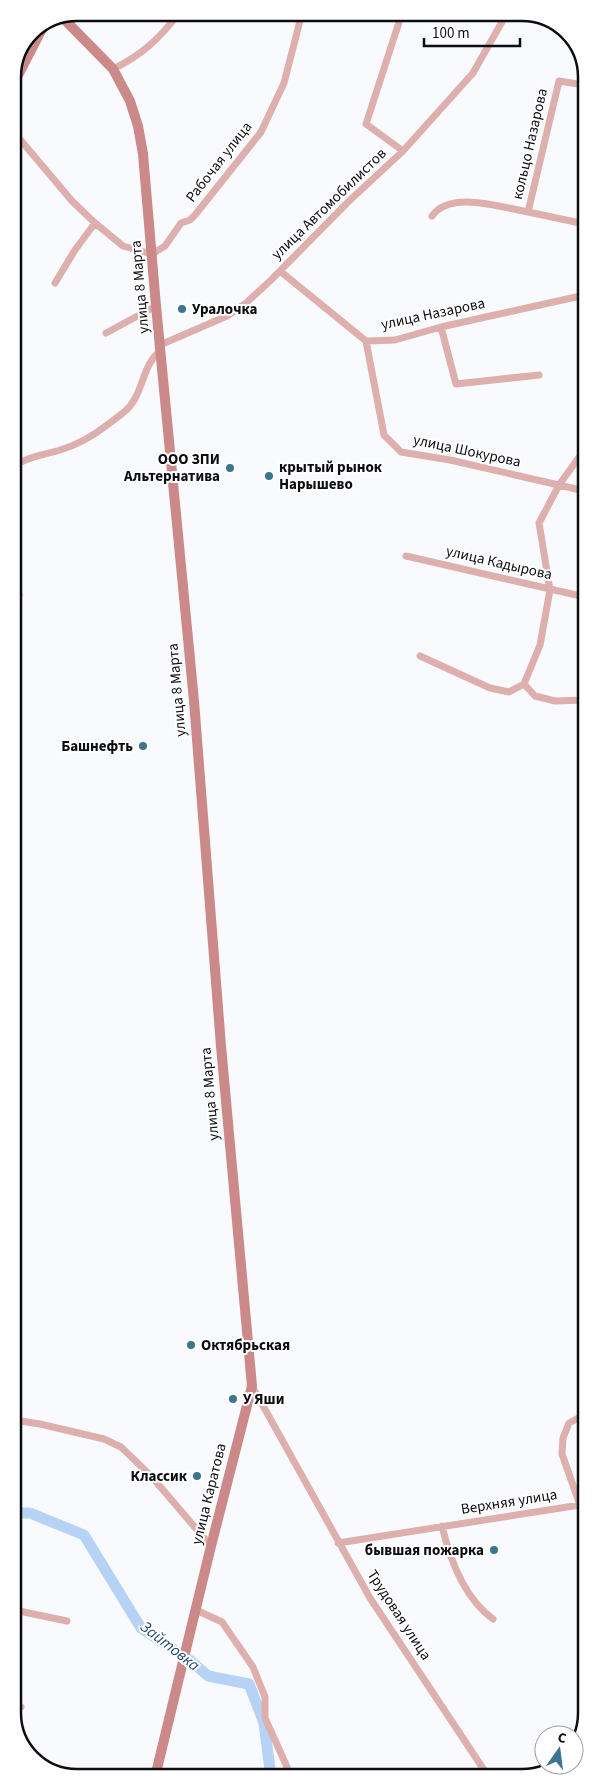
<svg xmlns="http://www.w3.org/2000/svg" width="599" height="1790" font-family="'Source Sans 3',sans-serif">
	<rect width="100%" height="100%" fill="#f9fafe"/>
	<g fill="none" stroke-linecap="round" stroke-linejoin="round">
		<!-- river -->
		<path stroke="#b6d3f6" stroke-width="11" d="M 14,1513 L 30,1513 L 84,1535 L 141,1628 L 191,1661 L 208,1676 L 249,1684 L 264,1723 L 271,1777"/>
		<!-- minor -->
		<path stroke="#ddb0ae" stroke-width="7" d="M 402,13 L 366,124 L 403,151
			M 113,69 C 142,55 160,38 179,13
			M 584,85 L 559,81 L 528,212 L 585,224
			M 13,131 L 72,201 L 95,223 L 123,246 L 152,254 L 165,246 L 181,223 L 190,220 L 195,215 L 261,132 L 284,83 L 302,13
			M 432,216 C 450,190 500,207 528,212
			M 280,271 L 366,341 L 395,340 L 441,327 L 585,295
			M 55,283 L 75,250 L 95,223
			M 441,327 L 456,384 L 539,375
			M 106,333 L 156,306
			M 366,341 L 384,435 L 401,452 L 450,460 L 585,491
			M 160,345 L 227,316 L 245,304 L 271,280 L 348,202 L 403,151 L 473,73 L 507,13
			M 13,455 L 20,462
			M 13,467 C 26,457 44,455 60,450 C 77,445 93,436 107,425 C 116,418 128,411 133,402 C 144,385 144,364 160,351
			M 406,556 L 585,597
			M 13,587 L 19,595
			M 420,656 L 490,688 L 509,692 L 524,684 L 535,696 L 555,701 L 585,700
			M 524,684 L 540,645 L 550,590 L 539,523 L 559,485 L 585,449
			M 252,1386 L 370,1598 L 488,1776
			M 14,1420 L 40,1424 L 104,1439 L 121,1447 L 151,1476 L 211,1546
			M 442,1526 C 450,1560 464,1598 493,1619
			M 338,1543 L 580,1505 L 562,1454 L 563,1438 L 569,1423 L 586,1414
			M 14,1610 L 67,1621
			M 196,1610 L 222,1622 L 253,1667 L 265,1697 L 265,1718 L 287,1767 L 289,1776
			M 15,1704 L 21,1707"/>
		<!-- secondary -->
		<path stroke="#cb8a89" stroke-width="10" d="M 63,18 L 113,69 L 130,101 L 138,126 L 143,154 L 156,306 L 194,701 L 221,1046 L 252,1386 L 211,1546 L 155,1777
			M 13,85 L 43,27"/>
	</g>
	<!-- markers -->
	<g fill="#3b768e" stroke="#fff" stroke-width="2">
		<circle cx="182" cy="309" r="5"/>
		<circle cx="230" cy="468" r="5"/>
		<circle cx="269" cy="476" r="5"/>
		<circle cx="143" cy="746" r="5"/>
		<circle cx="191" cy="1345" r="5"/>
		<circle cx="233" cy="1399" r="5"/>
		<circle cx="197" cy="1476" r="5"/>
		<circle cx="494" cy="1550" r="5"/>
	</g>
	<g text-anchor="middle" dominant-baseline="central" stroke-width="4" stroke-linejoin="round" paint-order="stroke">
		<!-- street labels -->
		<g font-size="15" fill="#0c0d10" stroke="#fff">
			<text transform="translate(530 144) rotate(-77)">кольцо Назарова</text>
			<text transform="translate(219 162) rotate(-52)">Рабочая улица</text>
			<text transform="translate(329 204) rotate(-44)">улица Автомобилистов</text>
			<text transform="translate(140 287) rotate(-95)">улица 8 Марта</text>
			<text transform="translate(433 314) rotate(-12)">улица Назарова</text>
			<text transform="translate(467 451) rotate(12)">улица Шокурова</text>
			<text transform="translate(499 563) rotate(13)">улица Кадырова</text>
			<text transform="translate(177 690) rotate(-95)">улица 8 Марта</text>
			<text transform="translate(210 1094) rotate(-95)">улица 8 Марта</text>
			<text transform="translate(209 1494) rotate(-76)">улица Каратова</text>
			<text transform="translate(509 1502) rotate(-9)">Верхняя улица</text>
			<text transform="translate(399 1615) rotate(57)">Трудовая улица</text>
		</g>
		<!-- poi labels -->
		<g font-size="15" font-weight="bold" fill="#0c0d10" stroke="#fff" text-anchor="start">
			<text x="192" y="309">Уралочка</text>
			<text x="220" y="459" text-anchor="end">ООО ЗПИ<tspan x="220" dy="17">Альтернатива</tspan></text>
			<text x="279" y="467">крытый рынок<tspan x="279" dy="17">Нарышево</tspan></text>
			<text x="133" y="746" text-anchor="end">Башнефть</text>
			<text x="201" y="1345">Октябрьская</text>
			<text x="243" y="1399">У Яши</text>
			<text x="187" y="1476" text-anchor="end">Классик</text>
			<text x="484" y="1550" text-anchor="end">бывшая пожарка</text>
		</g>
		<!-- water labels -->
		<g font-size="16" font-style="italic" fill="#214975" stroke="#fff">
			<text transform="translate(170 1646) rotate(38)">Зайтовка</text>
		</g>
	</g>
	<!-- crop -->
	<path d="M0 0H599V1790H0ZM77 21H522A56 56 0 0 1 578 77V1713A56 56 0 0 1 522 1769H77A56 56 0 0 1 21 1713V77A56 56 0 0 1 77 21Z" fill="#fff" fill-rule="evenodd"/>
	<path fill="none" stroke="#0c0d10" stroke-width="2.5" d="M77 21H522A56 56 0 0 1 578 77V1713A56 56 0 0 1 522 1769H77A56 56 0 0 1 21 1713V77A56 56 0 0 1 77 21Z"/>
	<!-- north arrow -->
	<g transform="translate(559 1750) rotate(14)"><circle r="24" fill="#ffffff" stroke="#9e9e9f"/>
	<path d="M0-4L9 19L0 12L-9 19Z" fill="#3b768e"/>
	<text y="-8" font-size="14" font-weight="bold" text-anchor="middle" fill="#0c0d10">С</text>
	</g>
	<!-- scale -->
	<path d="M424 38v8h96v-8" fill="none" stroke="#0c0d10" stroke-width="2.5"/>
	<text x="432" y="38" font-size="15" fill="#0c0d10" stroke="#ffffff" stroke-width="4" paint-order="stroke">100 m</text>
</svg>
